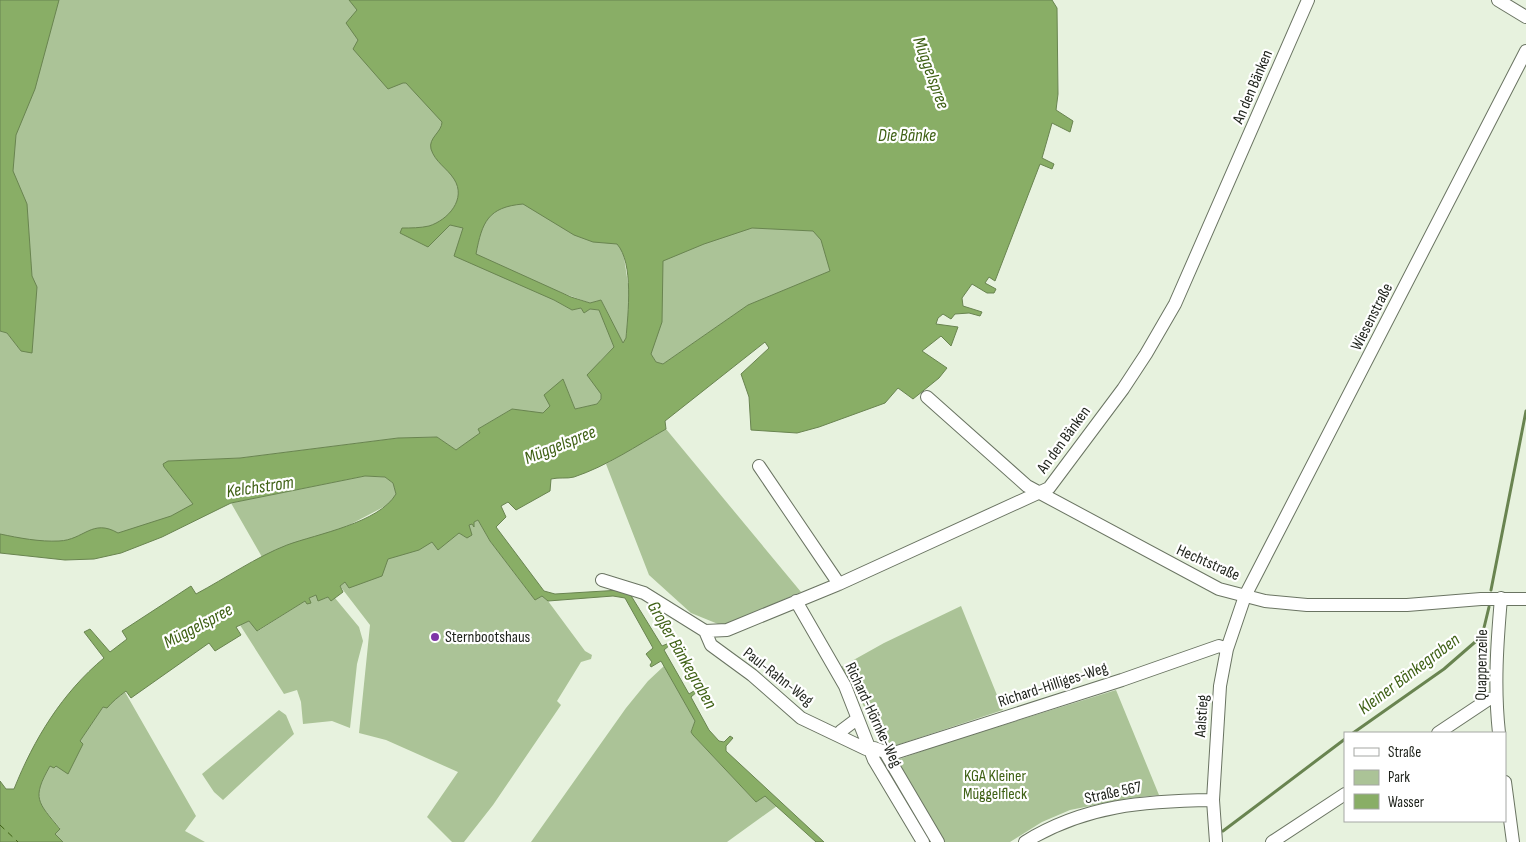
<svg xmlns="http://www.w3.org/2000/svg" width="1526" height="842" font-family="'Sofia Sans Condensed',sans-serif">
	<rect width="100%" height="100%" fill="#e7f2de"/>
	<!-- green -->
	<path fill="#abc397" d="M 36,0 L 441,0 L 726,115 L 854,264 L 748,305 L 663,364 L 656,362 L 651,354 L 623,251 L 630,297 L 626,338 L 623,343 L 601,300 L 590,303 L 554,290 L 554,300 L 572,310 L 581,308 L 584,313 L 590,309 L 599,310 L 613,343 L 614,347 L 600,361 L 601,399 L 597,404 L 575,409 L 563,379 L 550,406 L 543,414 L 512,409 L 478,429 L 481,433 L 456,450 L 437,437 L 398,438 L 240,458 L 168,461 L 164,467 L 196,507 L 96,555 L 0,544 L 0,331 L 7,333 L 21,351 L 0,92 Z
		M 666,429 L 801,592 L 723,626 L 691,613 L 649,575 L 606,464 Z
		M 365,476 L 385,477 L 393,483 L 396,494 L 391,503 L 338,531 L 287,545 L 262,557 L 231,503 Z
		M 478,520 L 490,541 L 535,600 L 542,596 L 548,601 L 585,651 L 592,655 L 591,659 L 581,662 L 557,701 L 561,705 L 493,805 L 464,842 L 452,842 L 427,817 L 458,772 L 386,740 L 359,733 L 370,625 L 340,586 L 345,582 L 349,588 L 388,559 L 432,542 L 438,549 L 459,533 L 467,538 L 469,525 L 472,523 L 473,526 L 474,522 Z
		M 316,595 L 324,599 L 328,597 L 331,601 L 335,598 L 359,627 L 363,641 L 357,664 L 350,728 L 332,721 L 303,724 L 301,702 L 297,690 L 284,694 L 240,625 L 249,621 L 258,631 L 305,601 L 311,603 L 309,598 Z
		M 961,606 L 1003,710 L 888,748 L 841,667 L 884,643 Z
		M 664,666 L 695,721 L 691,731 L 693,735 L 756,802 L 765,796 L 777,806 L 727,842 L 531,842 L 626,708 L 648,681 Z
		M 1116,690 L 1159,795 L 1130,798 L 1070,810 L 1042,822 L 1010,842 L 942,842 L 894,761 L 942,744 Z
		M 125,692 L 196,816 L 185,831 L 205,842 L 63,842 L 55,834 L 60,828 C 38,802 31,799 50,766 C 61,765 76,753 83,744 L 80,741 L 103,707 Z
		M 279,710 L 286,715 L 294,734 L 223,800 L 214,792 L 202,774 Z"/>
	<!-- water -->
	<path fill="#89ae66" stroke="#698450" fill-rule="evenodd" d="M 0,0 L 59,0 L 35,89 L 16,135 L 13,171 L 27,204 L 32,276 L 37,287 L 32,353 L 21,351 L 7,333 L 0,331 Z
		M 349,0 L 1052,0 L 1057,8 L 1058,94 L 1056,110 L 1073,121 L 1070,132 L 1052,123 L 1042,158 L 1054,164 L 1052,169 L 1040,164 L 995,281 L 989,277 L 985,283 L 996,289 L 994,293 L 987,293 L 972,284 L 962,298 L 963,306 L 982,312 L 980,316 L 969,313 L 955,314 L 951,319 L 943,314 L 938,318 L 936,324 L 958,327 L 951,346 L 941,336 L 922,351 L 947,368 L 939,378 L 913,399 L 898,388 L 885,403 L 819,427 L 797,433 L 751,430 L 749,397 L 741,374 L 769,348 L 765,342 L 665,421 L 666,429 C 636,446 607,466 574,477 C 567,479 559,477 551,479 L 550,491 L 516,510 L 508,502 L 501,506 L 506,517 L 496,527 L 544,591 L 555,594 L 621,590 L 630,594 L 662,646 L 669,643 L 670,645 L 664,650 L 689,694 L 697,689 L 698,691 L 691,697 L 692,699 L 709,730 L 719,741 L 724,742 L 730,736 L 733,738 L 726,746 L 726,751 L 824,842 L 816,842 L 765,796 L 756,802 L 693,735 L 691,732 L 695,721 L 661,661 L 651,667 L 650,665 L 652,662 L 646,654 L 653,648 L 625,598 L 613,596 L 548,601 L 542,596 L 535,600 L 490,541 L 478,520 L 474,522 L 474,527 L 472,524 L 469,525 L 472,535 L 467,538 L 459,533 L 438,550 L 432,542 L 419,550 L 388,559 L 382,576 L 349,588 L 345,582 L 340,586 L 343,592 L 331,601 L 328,597 L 318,601 L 316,595 L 309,598 L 311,603 L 307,604 L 305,601 L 257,631 L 249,621 L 236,627 L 241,635 L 215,651 L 209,643 L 131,698 L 126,691 C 118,697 112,702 107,708 L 103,707 L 80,741 L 83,744 L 68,774 L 56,766 L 54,768 L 50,766 C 31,799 38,802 60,829 L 55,834 L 63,842 L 0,842 L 0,781 L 6,789 L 14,789 C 34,739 62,693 104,658 L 84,632 L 90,629 L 110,652 L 127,639 L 122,631 L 191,586 L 196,594 C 226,578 256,557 287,545 C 317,534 379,523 396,494 L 393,483 L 385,477 L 365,476 L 231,503 L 162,537 L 121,553 L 94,559 L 65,560 L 0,553 L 0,534 C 19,538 40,542 59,541 C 84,540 92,518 118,533 L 171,516 L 193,504 L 164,467 L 163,464 L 168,461 L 240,458 L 398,438 L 437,437 L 456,450 L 480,433 L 478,429 L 512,409 L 543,413 L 550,406 L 544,395 L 563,379 L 575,409 L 597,404 L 601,399 L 601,394 L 587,375 L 614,347 L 599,310 L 590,309 L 584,313 L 581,308 L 572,310 L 554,300 L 454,256 L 463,228 L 450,225 L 428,247 L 400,233 L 402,228 C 411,228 420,228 429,226 C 448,220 467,199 454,179 C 447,168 435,162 431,149 C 428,138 442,132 442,122 L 406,83 L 403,83 L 388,89 L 353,49 L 358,40 L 346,23 L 357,10 ZM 523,204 L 574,235 L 593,242 L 617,244 C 634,263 628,314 626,338 L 623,343 L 601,300 L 590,303 L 571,297 L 476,254 C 482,222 488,207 523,204 ZM 752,228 L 813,231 L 821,240 L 830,271 L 748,305 L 663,364 L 656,362 L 651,354 L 662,322 L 663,261 L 704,244 Z"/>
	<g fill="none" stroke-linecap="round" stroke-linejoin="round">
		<!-- stream -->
		<path stroke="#698450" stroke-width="3" d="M 1491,590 L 1526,411
			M 1353,733 L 1444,669 L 1482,636 L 1489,607
			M 1223,831 L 1345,739"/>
		<!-- ferry -->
		<path stroke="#3f6115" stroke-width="1" stroke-dasharray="6 5" stroke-linecap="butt" d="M 0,825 L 18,842"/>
		<!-- street casing -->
		<g stroke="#6a7462" stroke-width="14">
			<path id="street" d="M 1498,0 L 1526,17
				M 927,397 L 1027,486 L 1219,589 L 1265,601 L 1307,605 L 1407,605 L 1481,599 L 1526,599
				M 759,466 L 839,584
				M 602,580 L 644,593 L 705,631 L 727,630 L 839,584 L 1049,488 L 1123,389 L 1146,354 L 1175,304 L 1308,0
				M 796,601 L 845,686 L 874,760 L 923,842
				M 705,631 L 711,645 L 752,675 L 801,718 L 866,749 L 874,748 L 885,752 L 938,842
				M 1438,733 L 1489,699 L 1496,698
				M 1499,733 C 1494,687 1497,644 1501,598
				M 839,736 L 841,731 L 857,719
				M 888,755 L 1122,680 L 1219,646 L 1227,649
				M 1505,782 L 1513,842
				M 1025,842 C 1085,805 1144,801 1213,800
				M 1216,842 L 1213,800 L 1220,686 L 1227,649 L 1245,596 L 1526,51
				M 1272,842 L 1345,794"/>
		</g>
		<!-- street -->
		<use href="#street" stroke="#fff" stroke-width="12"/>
	</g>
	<!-- markers -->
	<circle fill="#7e35a7" stroke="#fff" stroke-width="2" cx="435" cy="637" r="5"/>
	<g text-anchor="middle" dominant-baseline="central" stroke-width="4.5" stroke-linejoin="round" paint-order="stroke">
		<!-- street labels -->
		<g font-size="16" fill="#1e221b" stroke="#fff">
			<text transform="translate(1253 87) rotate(-67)">An den Bänken</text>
			<text transform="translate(1372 317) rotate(-63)">Wiesenstraße</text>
			<text transform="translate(1064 440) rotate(-54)">An den Bänken</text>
			<text transform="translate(1208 563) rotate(24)">Hechtstraße</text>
			<text transform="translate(1482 665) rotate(-89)">Quappenzeile</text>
			<text transform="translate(778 677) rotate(38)">Paul-Rahn-Weg</text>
			<text transform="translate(1053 685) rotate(-18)">Richard-Hilliges-Weg</text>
			<text transform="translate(873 715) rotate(65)">Richard-Hörnke-Weg</text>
			<text transform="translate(1202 716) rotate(-86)">Aalstieg</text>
			<text transform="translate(1113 793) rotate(-12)">Straße 567</text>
		</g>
		<!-- poi labels -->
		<g font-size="16" fill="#1e221b" stroke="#fff" text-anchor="start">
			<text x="445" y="637">Sternbootshaus</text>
		</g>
		<!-- park labels -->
		<g font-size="16" fill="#3f6115" stroke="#fff">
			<text x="995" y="776">KGA Kleiner<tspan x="995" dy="18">Müggelfleck</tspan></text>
		</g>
		<!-- water labels -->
		<g font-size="18" font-style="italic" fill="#3f6115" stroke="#fff">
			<text transform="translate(931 73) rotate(70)">Müggelspree</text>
			<text x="907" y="135">Die Bänke</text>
			<text transform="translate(560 445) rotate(-22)">Müggelspree</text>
			<text transform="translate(260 487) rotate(-8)">Kelchstrom</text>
			<text transform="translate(198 626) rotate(-28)">Müggelspree</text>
			<text transform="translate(682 655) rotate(60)">Großer Bänkegraben</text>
			<text transform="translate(1409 674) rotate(-37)">Kleiner Bänkegraben</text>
		</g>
	</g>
	<!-- legend -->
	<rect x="1344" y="732" width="162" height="90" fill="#ffffff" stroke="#a5a7a4"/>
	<rect x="1354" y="748" width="25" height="8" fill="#ffffff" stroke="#a5a7a4"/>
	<text x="1388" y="757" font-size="15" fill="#1e221b">Straße</text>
	<rect x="1354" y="770" width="25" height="15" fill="#abc397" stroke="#a5a7a4"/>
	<text x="1388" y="782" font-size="15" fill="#1e221b">Park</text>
	<rect x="1354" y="794" width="25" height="15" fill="#89ae66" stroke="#a5a7a4"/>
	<text x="1388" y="807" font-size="15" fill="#1e221b">Wasser</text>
</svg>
